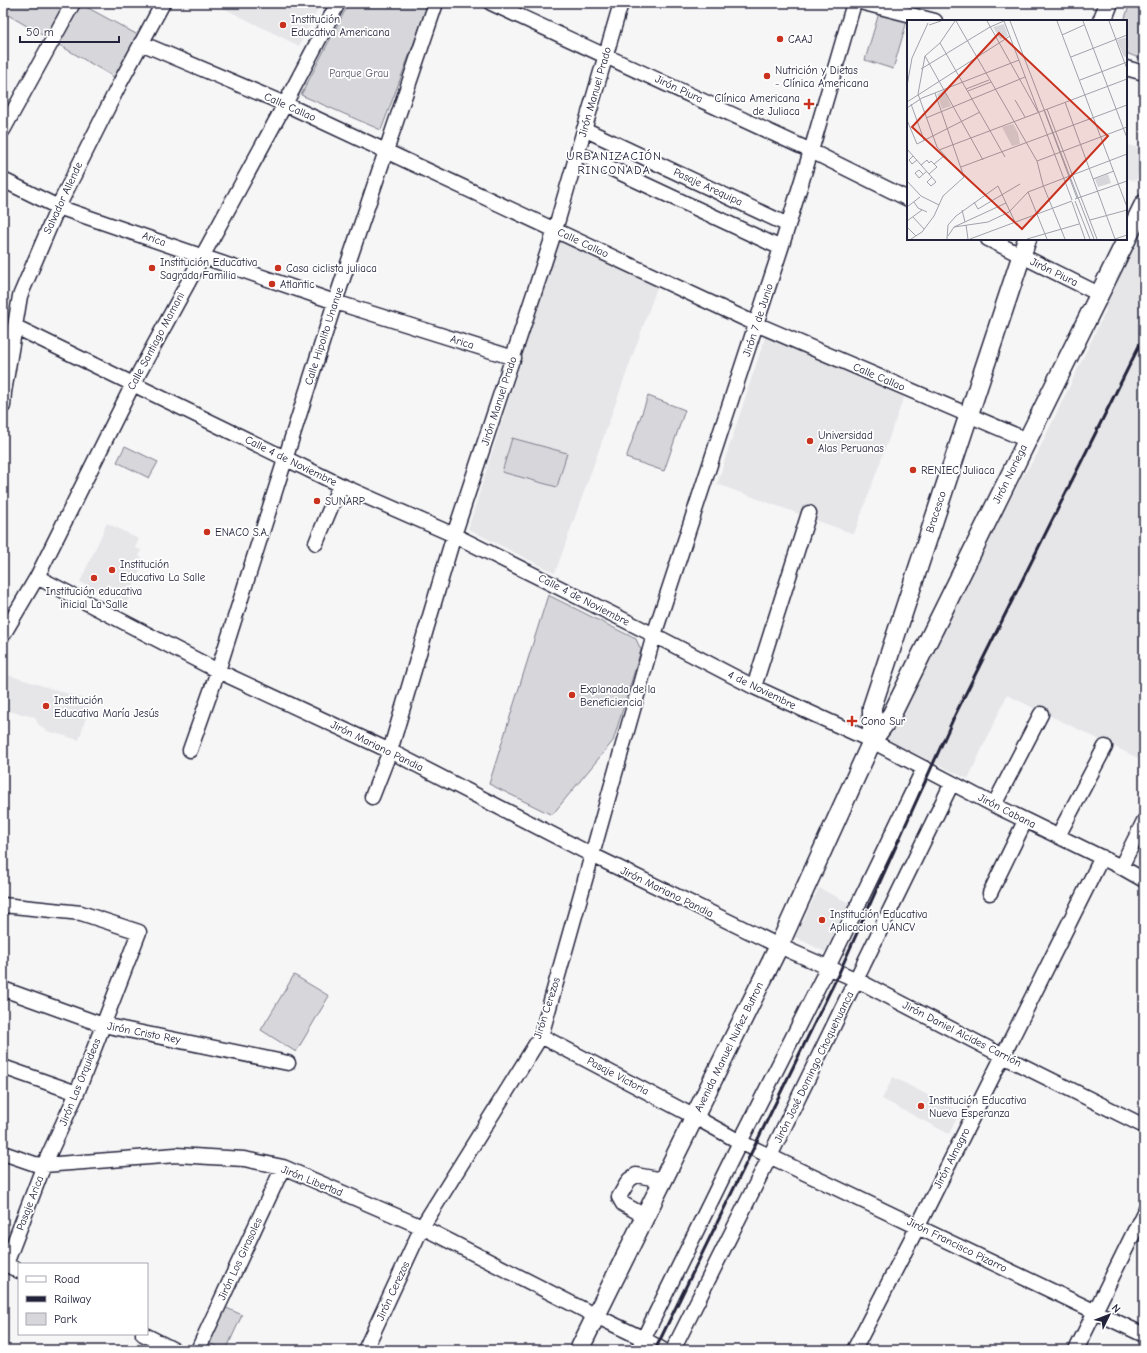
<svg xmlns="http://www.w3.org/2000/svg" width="1147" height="1353" font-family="'Comic Neue',sans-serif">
	<rect width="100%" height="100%" fill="#f6f6f7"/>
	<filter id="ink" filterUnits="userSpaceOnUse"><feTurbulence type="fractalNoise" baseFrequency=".025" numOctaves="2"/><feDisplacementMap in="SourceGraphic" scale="8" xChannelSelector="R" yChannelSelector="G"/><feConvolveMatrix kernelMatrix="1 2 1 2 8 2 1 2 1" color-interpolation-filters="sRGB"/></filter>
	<g filter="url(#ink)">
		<!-- built -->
		<path fill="#e6e6e9" d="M 213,3 L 321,3 L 299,46 Z
			M 1126,144 L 1144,150 L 1144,156 L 1136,181 L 1126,178 Z
			M 1144,211 L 1144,761 L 1007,695 L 968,779 L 883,738 L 1022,477 L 1036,456 L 1106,310 L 1100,302 Z
			M 559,239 L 660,279 L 555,573 L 468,529 Z
			M 766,334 L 904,397 L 854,534 L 717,484 Z
			M 107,523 L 139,539 L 135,548 L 141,550 L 139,556 L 144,559 L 126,604 L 80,582 Z
			M 8,675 L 91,701 L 79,740 L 47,731 L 38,724 L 35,717 L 3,710 L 3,693 Z
			M 819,888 L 849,903 L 825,952 L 795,937 Z
			M 893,1077 L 960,1112 L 949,1134 L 882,1099 Z"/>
		<!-- green -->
		<path fill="#d7d7db" stroke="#7c7c8b" d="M 3,3 L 79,3 L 138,35 L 114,77 L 3,12 Z
			M 349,3 L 429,3 L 381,130 L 301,95 Z
			M 1130,3 L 1144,3 L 1144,60 L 1126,53 L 1126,21 L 1124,21 Z
			M 879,13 L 907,21 L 893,69 L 865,60 Z
			M 648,396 L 685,410 L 664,471 L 626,458 Z
			M 512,438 L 567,453 L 557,487 L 502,472 Z
			M 125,446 L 158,462 L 149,478 L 117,462 Z
			M 548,595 L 636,639 L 641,650 L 613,741 L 552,815 L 489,784 Z
			M 294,975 L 329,996 L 296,1052 L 261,1030 Z
			M 220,1305 L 242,1315 L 226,1350 L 204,1341 Z"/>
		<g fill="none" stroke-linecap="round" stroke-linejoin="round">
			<!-- minor casing -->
			<g stroke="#22223b" stroke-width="17">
				<path id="minor" d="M 491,3 L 811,151 L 908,199
					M 864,3 L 935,21
					M 141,43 L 285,104 L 756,324 L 1027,440
					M 1126,68 L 1144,73
					M 584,129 L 788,225
					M 3,130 L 73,3
					M 578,153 L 781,248
					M 3,180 L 58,207 L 335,302 L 514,358
					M 988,239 L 1099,294
					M 16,327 L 340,485 L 454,535 L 654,635 L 754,687 L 872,741 L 994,805 L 1121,867 L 1144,880
					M 3,406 L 4,392 L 20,296 L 58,207 L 120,83 L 163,3
					M 316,543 L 340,485
					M 37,577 L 218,671 L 390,751 L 592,855 L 779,946 L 857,980 L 1003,1056 L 1144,1126
					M 3,635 L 37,577 L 133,384 L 285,104 L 338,3
					M 754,687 L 809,513
					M 190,750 L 218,671 L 335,302 L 436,3
					M 372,797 L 390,751 L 454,535 L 555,230 L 621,3
					M 994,805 L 1041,714
					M 1058,836 L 1105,747
					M 1121,867 L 1144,821
					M 990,893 L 1025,821
					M 3,905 L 81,913 L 139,932 L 77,1093 L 44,1165 L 6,1264
					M 3,989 L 103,1025 L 288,1063
					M 541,1036 L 695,1117 L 740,1142 L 1144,1335
					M 3,1067 L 77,1093
					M 3,1153 L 35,1164 L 44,1165 L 176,1155 L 244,1159 L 283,1167 L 422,1227 L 596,1316 L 644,1339 L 663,1350
					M 645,1216 L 623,1204 L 619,1197 L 629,1180 L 636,1175 L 663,1180
					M 3,1263 L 19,1271
					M 143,1334 L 174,1350
					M 198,1350 L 283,1167
					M 365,1350 L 422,1227 L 541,1036 L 654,635 L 781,248 L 811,151 L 854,3
					M 638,1350 L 740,1142 L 828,967 L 924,768
					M 673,1350 L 770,1156 L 952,783
					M 854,1350 L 918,1226 L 1102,857
					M 1076,1350 L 1144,1212"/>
			</g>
			<!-- major casing -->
			<g stroke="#22223b" stroke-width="21">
				<path id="major" d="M 1102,21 L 1109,3
					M 872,741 L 872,707 L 1027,239
					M 579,1350 L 779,946 L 872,741 L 892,714 L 1144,204"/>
			</g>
			<!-- minor -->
			<use href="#minor" stroke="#fff" stroke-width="14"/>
			<!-- major -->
			<use href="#major" stroke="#fff" stroke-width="18"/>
			<!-- rail -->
			<path stroke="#22223b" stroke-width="3" d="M 655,1350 L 839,973 L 955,715 L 1144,336"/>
		</g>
	</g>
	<!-- markers -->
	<g fill="#c8321e" stroke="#fff" stroke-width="1.5">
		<circle cx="283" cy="25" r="4"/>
		<circle cx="780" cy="39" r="4"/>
		<circle cx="767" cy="76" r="4"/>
		<path d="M807 98h4v4h4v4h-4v4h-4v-4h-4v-4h4z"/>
		<circle cx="152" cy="268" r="4"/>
		<circle cx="278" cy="268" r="4"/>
		<circle cx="272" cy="284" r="4"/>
		<circle cx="810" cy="441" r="4"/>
		<circle cx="913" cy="470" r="4"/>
		<circle cx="317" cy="501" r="4"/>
		<circle cx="207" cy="532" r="4"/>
		<circle cx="112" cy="570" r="4"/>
		<circle cx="94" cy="578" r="4"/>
		<circle cx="572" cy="695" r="4"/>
		<circle cx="46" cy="706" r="4"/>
		<path d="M850 715h4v4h4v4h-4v4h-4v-4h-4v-4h4z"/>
		<circle cx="822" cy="920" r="4"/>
		<circle cx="921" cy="1106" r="4"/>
	</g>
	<g text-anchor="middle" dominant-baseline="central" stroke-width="3.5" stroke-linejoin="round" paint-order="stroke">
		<!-- poi labels -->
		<g font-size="11" fill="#22223b" stroke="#fff" text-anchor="start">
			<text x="291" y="19">Institución<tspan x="291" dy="13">Educativa Americana</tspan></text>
			<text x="788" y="39">CAAJ</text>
			<text x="775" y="70">Nutrición y Dietas<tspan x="775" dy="13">- Clínica Americana</tspan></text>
			<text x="800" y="98" text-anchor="end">Clínica Americana<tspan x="800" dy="13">de Juliaca</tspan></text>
			<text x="160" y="262">Institución Educativa<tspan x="160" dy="13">Sagrada Familia</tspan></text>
			<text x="286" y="268">Casa ciclista juliaca</text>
			<text x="280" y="284">Atlantic</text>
			<text x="818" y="435">Universidad<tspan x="818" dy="13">Alas Peruanas</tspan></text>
			<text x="921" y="470">RENIEC Juliaca</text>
			<text x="325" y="501">SUNARP</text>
			<text x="215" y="532">ENACO S.A.</text>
			<text x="120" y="564">Institución<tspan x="120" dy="13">Educativa La Salle</tspan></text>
			<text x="94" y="591" text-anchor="middle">Institución educativa<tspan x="94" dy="13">inicial La Salle</tspan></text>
			<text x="580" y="689">Explanada de la<tspan x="580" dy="13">Beneficiencia</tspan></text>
			<text x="54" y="700">Institución<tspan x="54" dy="13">Educativa María Jesús</tspan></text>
			<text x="861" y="721">Cono Sur</text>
			<text x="830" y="914">Institución Educativa<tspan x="830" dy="13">Aplicacion UANCV</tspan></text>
			<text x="929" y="1100">Institución Educativa<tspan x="929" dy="13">Nueva Esperanza</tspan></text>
		</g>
		<!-- park labels -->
		<g font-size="11" fill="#58586b" stroke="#fff">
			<text x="359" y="73">Parque Grau</text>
		</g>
		<!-- street labels -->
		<g font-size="11" fill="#22223b" stroke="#fff">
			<text transform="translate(679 89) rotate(25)">Jirón Piura</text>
			<text transform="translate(595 92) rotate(-74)">Jirón Manuel Prado</text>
			<text transform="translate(290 107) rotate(24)">Calle Callao</text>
			<text transform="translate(708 187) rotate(25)">Pasaje Arequipa</text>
			<text transform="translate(63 198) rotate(-65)">Salvador Allende</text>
			<text transform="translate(154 239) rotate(19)">Arica</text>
			<text transform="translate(583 243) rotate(25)">Calle Callao</text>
			<text transform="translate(1054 272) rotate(26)">Jirón Piura</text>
			<text transform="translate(758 320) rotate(-72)">Jirón 7 de Junio</text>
			<text transform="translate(324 336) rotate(-72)">Calle Hipolito Unanue</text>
			<text transform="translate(156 341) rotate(-62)">Calle Santiago Mamani</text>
			<text transform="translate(462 342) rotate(17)">Arica</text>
			<text transform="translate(879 377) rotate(23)">Calle Callao</text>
			<text transform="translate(499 401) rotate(-72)">Jirón Manuel Prado</text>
			<text transform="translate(291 461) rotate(26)">Calle 4 de Noviembre</text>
			<text transform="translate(1010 474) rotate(-64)">Jirón Noriega</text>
			<text transform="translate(936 512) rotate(-72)">Bracesco</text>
			<text transform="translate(584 600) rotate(27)">Calle 4 de Noviembre</text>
			<text transform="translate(762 690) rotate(26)">4 de Noviembre</text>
			<text transform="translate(377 746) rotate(26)">Jirón Mariano Pandia</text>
			<text transform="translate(1007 811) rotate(27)">Jirón Cabana</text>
			<text transform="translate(667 892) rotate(26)">Jirón Mariano Pandia</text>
			<text transform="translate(547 1008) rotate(-72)">Jirón Cerezos</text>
			<text transform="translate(144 1033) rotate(11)">Jirón Cristo Rey</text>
			<text transform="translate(962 1034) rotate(27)">Jirón Daniel Alcides Carrión</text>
			<text transform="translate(729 1047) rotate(-64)">Avenida Manuel Nuñez Butron</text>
			<text transform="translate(814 1067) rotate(-64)">Jirón José Domingo Choquehuanca</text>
			<text transform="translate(618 1076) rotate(28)">Pasaje Victoria</text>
			<text transform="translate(80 1082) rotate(-68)">Jirón Las Orquideas</text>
			<text transform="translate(952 1158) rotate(-63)">Jirón Almagro</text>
			<text transform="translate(312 1181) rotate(22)">Jirón Libertad</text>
			<text transform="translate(30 1203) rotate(-69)">Pasaje Arica</text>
			<text transform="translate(957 1245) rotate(26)">Jirón Francisco Pizarro</text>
			<text transform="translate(240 1259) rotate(-65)">Jirón Los Girasoles</text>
			<text transform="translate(393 1291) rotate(-65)">Jirón Cerezos</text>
		</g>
		<!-- neighbourhood labels -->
		<g font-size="12" letter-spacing="1" fill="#22223b" stroke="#fff">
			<text x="614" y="156">URBANIZACIÓN<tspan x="614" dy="14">RINCONADA</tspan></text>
		</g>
	</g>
	<!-- overview -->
	<g transform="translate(907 20)">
		<rect width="220" height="220" fill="#f6f6f7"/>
		<path d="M 97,4 L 101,16 L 93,19 L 86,7 ZM 220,17 L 220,36 L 217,37 L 210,20 ZM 37,70 L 44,86 L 35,89 L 30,74 ZM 106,104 L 111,113 L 113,124 L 105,126 L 95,107 ZM 201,154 L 204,163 L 191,167 L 188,159 Z" fill="#d7d7db"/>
		<path fill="none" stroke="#a1a1ac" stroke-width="1" d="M 48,1 L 33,23 L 18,36 L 11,74 L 30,127 L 57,157M 49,1 L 130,141 L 136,165 L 158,219M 80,1 L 131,92M 97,1 L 165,180M 103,1 L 187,219M 150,1 L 220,187M 176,1 L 220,118M 202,1 L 220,49M 22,5 L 34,1M 155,15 L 177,5M 33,23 L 98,137M 18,36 L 76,140M 164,37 L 220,15M 14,49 L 83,7 L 97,1M 173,60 L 220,42M 0,66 L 5,38 L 21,3M 59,69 L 82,60M 61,71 L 84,62M 28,73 L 57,157M 108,80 L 118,97M 0,82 L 103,16M 158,82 L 208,219M 4,84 L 17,120M 0,88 L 15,78 L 112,40M 140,89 L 190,219M 137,90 L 170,178M 19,98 L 118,57M 0,100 L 10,124 L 73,92M 0,129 L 29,162 L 24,166 L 20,162 L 25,157M 32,130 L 220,59M 6,136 L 2,140 L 5,144 L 10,140M 130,141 L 220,107M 27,144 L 37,136M 14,145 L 20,140 L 22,143 L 24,141 L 30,147 L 22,154M 54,147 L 220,85M 16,154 L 12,150 L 8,153 L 12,158 L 20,151M 186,159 L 207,151M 0,161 L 14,176 L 32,185M 121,172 L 140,219M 168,179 L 220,161M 168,181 L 183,219M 7,182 L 11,188 L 20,192M 67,182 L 71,189 L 113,164M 165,182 L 178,219M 0,187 L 13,177M 55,190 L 58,202M 6,197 L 17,209M 183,200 L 220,190M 0,201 L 15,190M 59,205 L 61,219M 0,207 L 9,216M 47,207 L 81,202 L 102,192 L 121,172 L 220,134M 41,216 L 47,207 L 99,183M 4,219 L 15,212 L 27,196 L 36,176 L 57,157M 40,219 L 41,205 L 49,196 L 91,166 L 108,202M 63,219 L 165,181M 120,219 L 172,204M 208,219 L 220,215"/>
		<path fill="#c8321e" fill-opacity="0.15" stroke="#c8321e" stroke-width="2" d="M 92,13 L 201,116 L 115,209 L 5,107 Z"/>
		<rect width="220" height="220" fill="none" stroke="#22223b" stroke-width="2"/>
	</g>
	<!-- margin -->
	<rect width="1147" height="1353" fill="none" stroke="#fff" stroke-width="16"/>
	<rect x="8" y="8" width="1131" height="1337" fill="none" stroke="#22223b" stroke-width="1.5" filter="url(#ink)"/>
	<!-- legend -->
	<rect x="18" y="1263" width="130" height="72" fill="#ffffff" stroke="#a7a7b1"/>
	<rect x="26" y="1276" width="20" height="6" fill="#ffffff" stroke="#a7a7b1"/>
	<text x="54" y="1283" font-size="12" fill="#22223b">Road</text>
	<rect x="26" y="1296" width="20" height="6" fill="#22223b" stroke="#a7a7b1"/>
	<text x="54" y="1303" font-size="12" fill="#22223b">Railway</text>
	<rect x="26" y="1313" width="20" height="12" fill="#d7d7db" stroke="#a7a7b1"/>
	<text x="54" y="1323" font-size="12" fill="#22223b">Park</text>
	<!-- north arrow -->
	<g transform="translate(1109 1315) rotate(47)" stroke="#ffffff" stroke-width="3" paint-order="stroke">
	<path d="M0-3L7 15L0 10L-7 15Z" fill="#22223b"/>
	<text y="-6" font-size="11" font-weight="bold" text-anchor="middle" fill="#22223b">N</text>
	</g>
	<!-- scale -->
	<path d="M20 36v6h99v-6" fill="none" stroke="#22223b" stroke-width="2"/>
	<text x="26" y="36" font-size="12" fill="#22223b" stroke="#ffffff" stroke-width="3" paint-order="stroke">50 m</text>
</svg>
